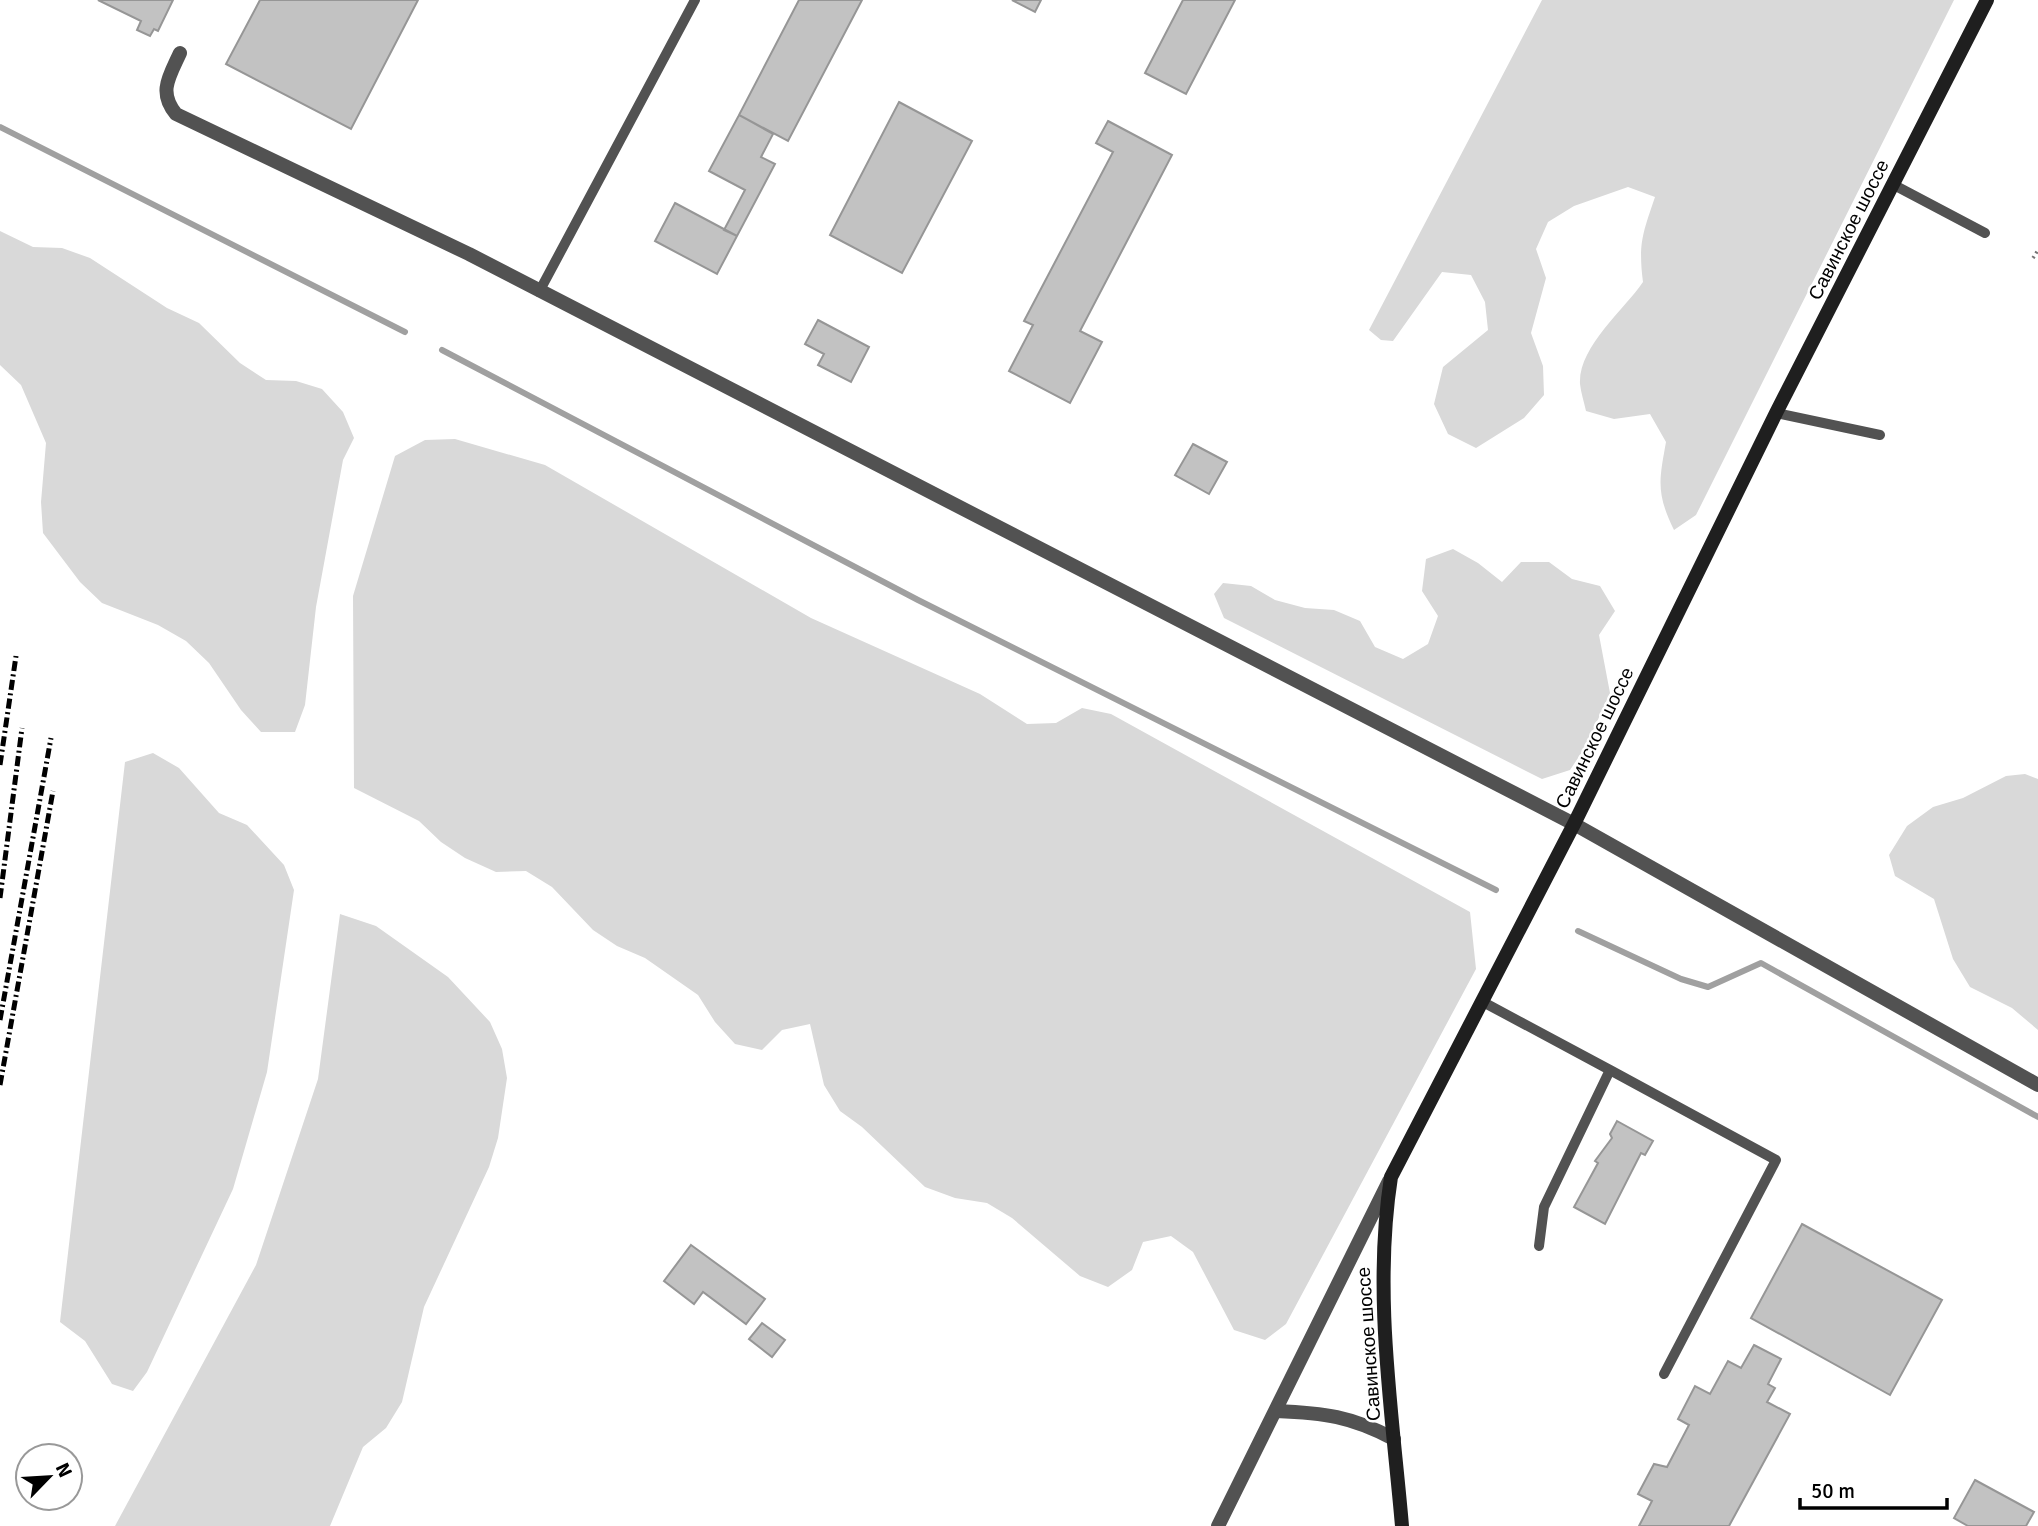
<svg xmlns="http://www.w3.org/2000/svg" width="2038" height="1526" font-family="Signika,sans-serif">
	<rect width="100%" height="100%" fill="#fff"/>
	<!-- green -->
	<path fill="#d9d9d9" d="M 1542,0 L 1954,0 L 1696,515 L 1674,530 C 1656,493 1659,481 1666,442 L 1650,414 L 1614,419 L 1586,411 C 1584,402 1581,393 1580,384 C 1578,347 1624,310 1643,282 C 1638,243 1643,233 1655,197 L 1628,187 L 1574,206 L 1548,222 L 1536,249 L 1546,278 L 1531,333 L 1543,366 L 1544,395 L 1524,418 L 1476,448 L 1448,434 L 1434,404 L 1443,367 L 1488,330 L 1485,302 L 1471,275 L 1442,272 L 1393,341 L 1381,340 L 1369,330 Z
		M 0,231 L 33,247 L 62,248 L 90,258 L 167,308 L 199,323 L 240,363 L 266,380 L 296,381 L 322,389 L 343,412 L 354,438 L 343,460 L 316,607 L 305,705 L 295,732 L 261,732 L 241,710 L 209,663 L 186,641 L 158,625 L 102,603 L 80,582 L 43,533 L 41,502 L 46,443 L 21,385 L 0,365 Z
		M 455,439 L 545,465 L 811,618 L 980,694 L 1027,724 L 1056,723 L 1082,708 L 1111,714 L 1470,912 L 1476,969 L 1286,1324 L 1265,1340 L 1234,1330 L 1193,1252 L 1171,1236 L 1143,1242 L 1132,1270 L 1108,1287 L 1080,1276 L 1012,1218 L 987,1203 L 955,1198 L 925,1187 L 862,1127 L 840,1111 L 824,1085 L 810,1024 L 782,1030 L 762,1050 L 735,1044 L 715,1022 L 698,995 L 645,958 L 617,946 L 593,930 L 552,887 L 526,871 L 496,872 L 465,858 L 441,842 L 419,821 L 354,788 L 353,596 L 395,456 L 425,440 Z
		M 1453,549 L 1478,563 L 1502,582 L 1521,562 L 1549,562 L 1572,579 L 1600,586 L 1615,611 L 1599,635 L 1610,693 L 1586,746 L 1570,770 L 1542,779 L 1224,618 L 1214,594 L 1223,583 L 1251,586 L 1275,600 L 1305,608 L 1334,610 L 1360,621 L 1375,647 L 1403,659 L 1428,644 L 1438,616 L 1422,591 L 1426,559 Z
		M 153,753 L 179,768 L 219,813 L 247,825 L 284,865 L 294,890 L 267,1072 L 233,1189 L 147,1372 L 133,1391 L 112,1384 L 85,1341 L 60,1322 L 125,762 Z
		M 2025,774 L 2038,779 L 2038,1030 L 2012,1008 L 1970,987 L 1953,959 L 1934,899 L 1895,876 L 1889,855 L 1907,826 L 1933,807 L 1963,798 L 2006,776 Z
		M 340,914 L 376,926 L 448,977 L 490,1022 L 502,1049 L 507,1078 L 498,1138 L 489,1167 L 424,1307 L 402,1402 L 386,1428 L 363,1447 L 330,1526 L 115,1526 L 256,1265 L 318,1079 Z"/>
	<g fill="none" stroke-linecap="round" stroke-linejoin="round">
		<!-- stream -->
		<path stroke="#a0a0a0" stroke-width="6" d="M 0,127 L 405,332
			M 442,350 L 918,600 L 1496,890
			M 1578,931 L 1681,979 L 1708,987 L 1761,963 L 2038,1117"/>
	</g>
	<!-- building -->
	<path fill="#c2c2c2" stroke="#969696" stroke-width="2" d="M 98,0 L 173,0 L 158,31 L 154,29 L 150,36 L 137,30 L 141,21 Z
		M 260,0 L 418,0 L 351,129 L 226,64 Z
		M 799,0 L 862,0 L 788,141 L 739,115 Z
		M 1012,0 L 1041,0 L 1035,12 Z
		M 1183,0 L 1235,0 L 1186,94 L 1145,73 Z
		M 899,102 L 972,141 L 902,273 L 830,235 Z
		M 739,115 L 773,134 L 761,157 L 775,164 L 737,236 L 724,230 L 745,190 L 709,171 Z
		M 1108,121 L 1172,155 L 1080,331 L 1102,342 L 1070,403 L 1009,371 L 1033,325 L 1024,321 L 1113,152 L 1096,143 Z
		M 675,203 L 737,236 L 717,274 L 655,241 Z
		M 818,320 L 869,347 L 851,382 L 818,365 L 824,354 L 805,344 Z
		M 1193,444 L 1227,462 L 1209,494 L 1175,475 Z
		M 1617,1121 L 1653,1141 L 1645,1155 L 1641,1153 L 1605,1224 L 1574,1207 L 1598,1163 L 1595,1161 L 1612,1138 L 1610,1134 Z
		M 1802,1224 L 1942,1300 L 1890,1395 L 1751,1318 Z
		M 691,1245 L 765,1299 L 746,1324 L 703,1292 L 694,1304 L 664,1281 Z
		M 762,1323 L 785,1340 L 772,1357 L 749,1339 Z
		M 1754,1345 L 1781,1359 L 1768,1384 L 1775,1388 L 1767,1402 L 1790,1414 L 1729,1526 L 1639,1526 L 1652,1501 L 1638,1494 L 1654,1464 L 1667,1467 L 1689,1425 L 1678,1419 L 1695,1386 L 1710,1394 L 1728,1361 L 1741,1368 Z
		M 1975,1480 L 2034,1512 L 2026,1526 L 1968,1526 L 1954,1518 Z"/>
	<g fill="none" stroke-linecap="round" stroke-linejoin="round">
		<!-- path -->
		<path stroke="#747474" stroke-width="3.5" stroke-dasharray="2 3.5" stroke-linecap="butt" d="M 2033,258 L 2038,250"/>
		<!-- lane -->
		<path stroke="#525252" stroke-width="10" d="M 1894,185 L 1985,233
			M 539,292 L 695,0
			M 1776,413 L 1880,435
			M 1483,1002 L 1610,1070 L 1544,1207 L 1539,1246
			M 1610,1070 L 1776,1160 L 1664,1374"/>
		<!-- street -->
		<path stroke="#525252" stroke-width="14" d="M 180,53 C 169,77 158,92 176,114 L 469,254 L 1574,824 L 2038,1085
			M 1276,1411 C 1324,1413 1351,1416 1394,1439
			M 1218,1526 L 1389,1181"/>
		<!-- secondary -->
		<path stroke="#1f1f1f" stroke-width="14" d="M 1402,1526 C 1392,1410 1373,1292 1391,1177 L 1574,824 L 1776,413 L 1987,0"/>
		<!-- rail -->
		<path stroke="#000" stroke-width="5" stroke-dasharray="10 3.5 2 3.5" stroke-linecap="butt" d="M 0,765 L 16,656
			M 0,898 L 22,728
			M 0,1020 L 51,738
			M 0,1085 L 53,791"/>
	</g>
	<g text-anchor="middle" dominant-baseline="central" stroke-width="5" stroke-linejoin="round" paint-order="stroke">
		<!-- street labels -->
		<g font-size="19" fill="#000" stroke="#fff">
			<text transform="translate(1849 230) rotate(-63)">Савинское шоссе</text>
			<text transform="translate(1595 738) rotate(-64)">Савинское шоссе</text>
			<text transform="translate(1369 1344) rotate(-94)">Савинское шоссе</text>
		</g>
	</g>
	<!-- north arrow -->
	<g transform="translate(49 1477) rotate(65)"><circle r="33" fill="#ffffff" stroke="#999999" stroke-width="2"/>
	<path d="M0-5L12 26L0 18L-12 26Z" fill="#000000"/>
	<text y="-10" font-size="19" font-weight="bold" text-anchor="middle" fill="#000000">N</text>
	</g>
	<!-- scale -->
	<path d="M1800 1498v10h147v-10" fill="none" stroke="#000000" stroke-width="3.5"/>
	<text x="1811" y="1498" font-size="21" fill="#000000" stroke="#ffffff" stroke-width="5" paint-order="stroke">50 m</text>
</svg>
